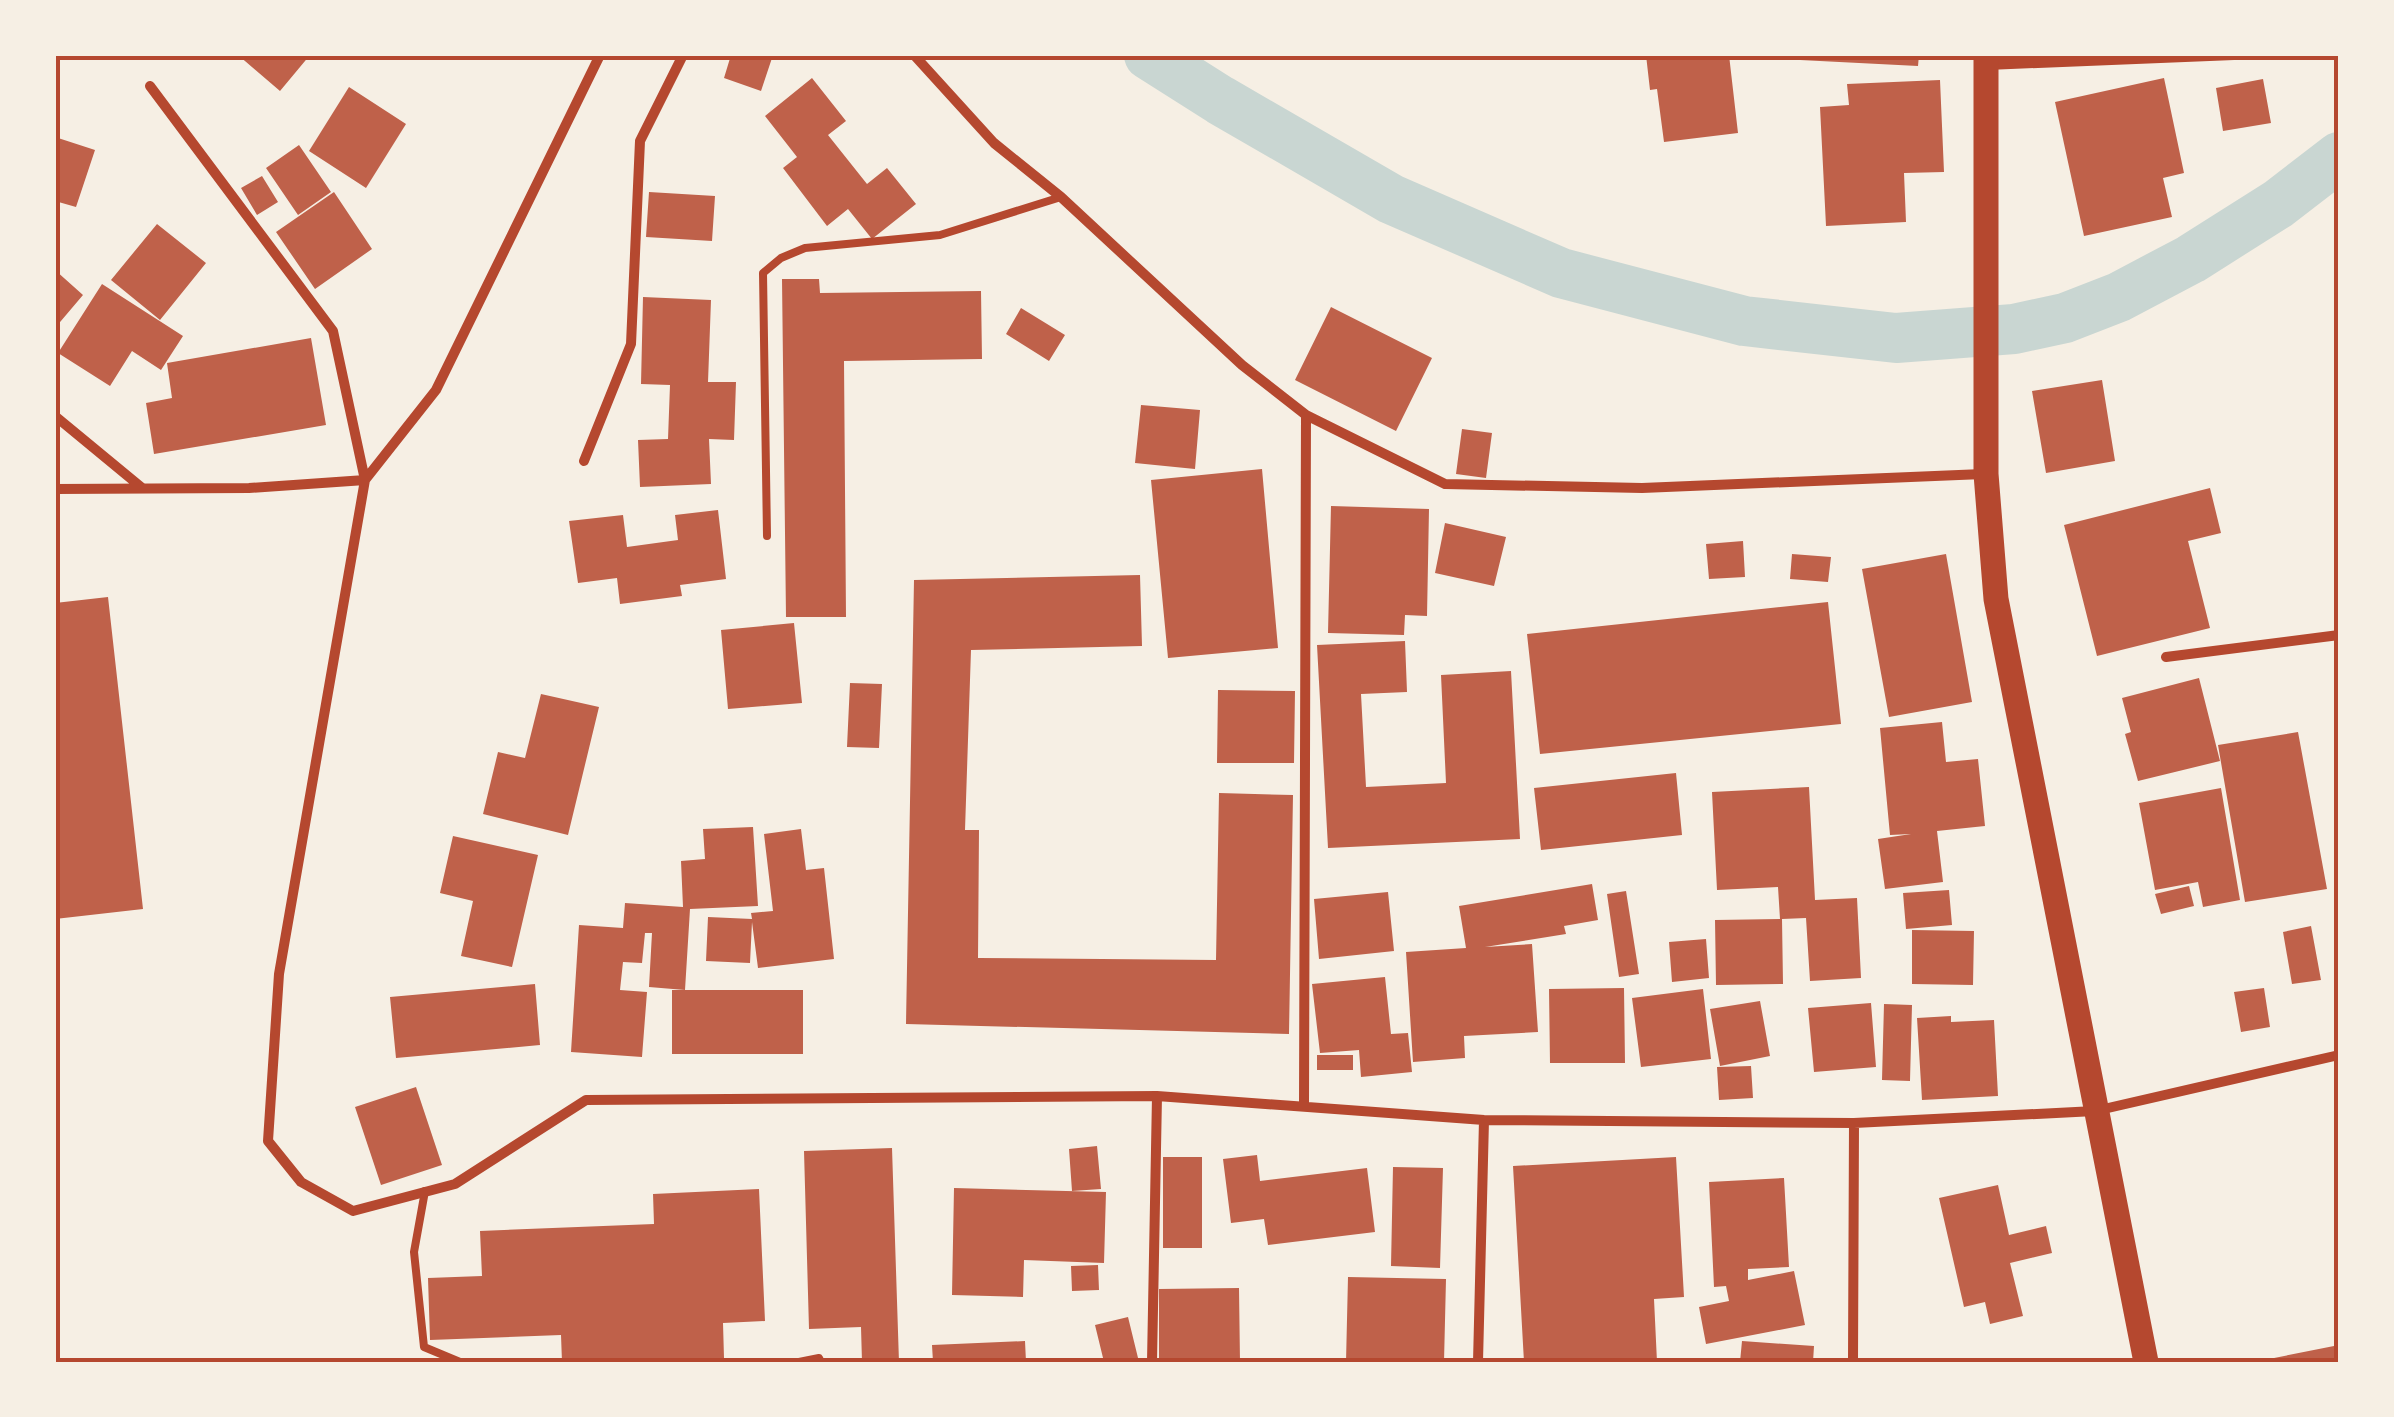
<svg xmlns="http://www.w3.org/2000/svg" width="2394" height="1417" font-family="Jost,sans-serif">
	<rect width="100%" height="100%" fill="#f6efe4"/>
	<g fill="none" stroke-linecap="round" stroke-linejoin="round">
		<!-- canal -->
		<path stroke="#c9d6d2" stroke-width="50" d="M 1149,55 L 1220,100 L 1391,199 L 1561,273 L 1744,321 L 1896,338 L 2014,329 L 2065,318 L 2119,297 L 2191,259 L 2278,204 L 2339,157"/>
	</g>
	<!-- building -->
	<path fill="#bf614a" d="M 238,55 L 310,55 L 280,91 Z
		M 731,55 L 773,55 L 761,91 L 724,78 Z
		M 1646,55 L 1729,55 L 1738,133 L 1664,142 L 1657,89 L 1650,90 Z
		M 1800,55 L 1919,55 L 1918,66 L 1800,60 Z
		M 812,78 L 846,121 L 828,135 L 867,184 L 887,168 L 916,204 L 872,239 L 848,209 L 827,226 L 783,168 L 797,157 L 765,116 Z
		M 2164,78 L 2184,173 L 2163,178 L 2172,217 L 2084,236 L 2055,102 Z
		M 2263,79 L 2271,123 L 2223,131 L 2216,88 Z
		M 1940,80 L 1944,172 L 1904,173 L 1906,222 L 1826,226 L 1820,107 L 1849,105 L 1847,84 Z
		M 349,87 L 406,124 L 366,188 L 309,151 Z
		M 55,137 L 95,150 L 76,207 L 55,201 Z
		M 299,145 L 331,192 L 298,215 L 266,168 Z
		M 262,176 L 278,202 L 257,215 L 241,188 Z
		M 334,192 L 372,249 L 315,289 L 276,232 Z
		M 649,192 L 715,196 L 712,241 L 646,237 Z
		M 157,224 L 206,263 L 160,320 L 111,280 Z
		M 55,270 L 83,295 L 55,328 Z
		M 782,279 L 819,279 L 820,293 L 981,291 L 982,359 L 844,361 L 846,617 L 786,617 Z
		M 102,284 L 183,336 L 161,370 L 132,351 L 110,386 L 58,353 Z
		M 643,297 L 711,300 L 708,382 L 736,382 L 734,440 L 709,439 L 711,484 L 640,487 L 638,440 L 668,439 L 670,385 L 641,384 Z
		M 1331,307 L 1432,358 L 1396,431 L 1295,380 Z
		M 1021,308 L 1065,335 L 1049,361 L 1006,334 Z
		M 311,338 L 326,425 L 154,454 L 146,403 L 172,398 L 167,363 Z
		M 2102,380 L 2115,461 L 2046,473 L 2032,391 Z
		M 1141,405 L 1200,410 L 1195,469 L 1135,463 Z
		M 1462,429 L 1492,433 L 1486,478 L 1456,474 Z
		M 1262,469 L 1278,648 L 1168,658 L 1151,480 Z
		M 2210,488 L 2221,533 L 2188,541 L 2210,628 L 2097,656 L 2064,525 Z
		M 1331,506 L 1429,509 L 1427,616 L 1405,615 L 1404,635 L 1328,633 Z
		M 718,510 L 726,579 L 680,585 L 682,596 L 620,604 L 617,578 L 578,583 L 569,521 L 623,515 L 627,547 L 678,540 L 675,515 Z
		M 1445,523 L 1506,537 L 1494,586 L 1435,573 Z
		M 1743,541 L 1745,577 L 1709,579 L 1706,544 Z
		M 1792,554 L 1831,557 L 1828,582 L 1790,579 Z
		M 1946,554 L 1972,702 L 1889,717 L 1862,569 Z
		M 1140,575 L 1142,646 L 971,650 L 965,830 L 979,830 L 978,958 L 1216,960 L 1219,793 L 1293,795 L 1289,1034 L 906,1024 L 914,580 Z
		M 108,597 L 143,909 L 55,919 L 55,603 Z
		M 1828,602 L 1841,724 L 1540,754 L 1527,634 Z
		M 794,623 L 802,703 L 728,709 L 721,630 Z
		M 1405,641 L 1407,692 L 1361,694 L 1366,787 L 1446,783 L 1441,675 L 1511,671 L 1520,839 L 1328,848 L 1317,645 Z
		M 2199,678 L 2220,761 L 2138,781 L 2125,734 L 2131,732 L 2122,698 Z
		M 850,683 L 882,684 L 879,748 L 847,747 Z
		M 1218,690 L 1295,691 L 1294,763 L 1217,763 Z
		M 541,694 L 599,707 L 568,835 L 483,814 L 498,752 L 525,758 Z
		M 1942,722 L 1946,762 L 1978,759 L 1985,826 L 1937,831 L 1943,882 L 1885,889 L 1878,839 L 1911,834 L 1890,835 L 1880,728 Z
		M 2298,732 L 2327,889 L 2245,902 L 2218,745 Z
		M 1676,773 L 1682,835 L 1541,850 L 1534,788 Z
		M 1809,787 L 1815,900 L 1857,898 L 1861,978 L 1810,981 L 1806,918 L 1782,919 L 1783,984 L 1716,985 L 1715,920 L 1780,919 L 1778,887 L 1717,890 L 1712,792 Z
		M 2221,788 L 2240,900 L 2203,907 L 2198,882 L 2155,890 L 2139,803 Z
		M 753,827 L 758,906 L 690,909 L 685,990 L 649,987 L 652,933 L 645,933 L 642,963 L 623,962 L 620,990 L 647,992 L 642,1057 L 571,1052 L 579,925 L 623,928 L 625,903 L 683,907 L 681,861 L 705,859 L 703,829 Z
		M 801,829 L 806,870 L 824,868 L 834,959 L 758,968 L 752,922 L 750,963 L 706,961 L 708,917 L 752,919 L 751,913 L 773,911 L 764,834 Z
		M 453,836 L 538,855 L 512,967 L 461,956 L 473,901 L 440,893 Z
		M 1592,884 L 1598,920 L 1564,926 L 1566,934 L 1485,947 L 1532,944 L 1538,1032 L 1464,1036 L 1465,1058 L 1413,1062 L 1406,952 L 1466,948 L 1459,906 Z
		M 2189,886 L 2194,906 L 2161,914 L 2155,894 Z
		M 1949,890 L 1952,925 L 1906,929 L 1903,893 Z
		M 1626,891 L 1639,974 L 1619,977 L 1607,894 Z
		M 1388,892 L 1394,951 L 1319,959 L 1314,899 Z
		M 2311,926 L 2321,980 L 2292,984 L 2283,932 Z
		M 1912,930 L 1974,931 L 1973,985 L 1912,984 Z
		M 1706,939 L 1709,978 L 1672,982 L 1669,942 Z
		M 1385,977 L 1391,1034 L 1408,1033 L 1412,1072 L 1361,1077 L 1359,1050 L 1320,1053 L 1312,984 Z
		M 535,984 L 540,1045 L 396,1058 L 390,997 Z
		M 1624,988 L 1625,1063 L 1550,1063 L 1549,989 Z
		M 2264,988 L 2270,1027 L 2241,1032 L 2234,992 Z
		M 1703,989 L 1711,1059 L 1641,1067 L 1632,998 Z
		M 672,990 L 803,990 L 803,1054 L 672,1054 Z
		M 1760,1001 L 1770,1056 L 1720,1066 L 1710,1009 Z
		M 1871,1003 L 1876,1067 L 1814,1072 L 1808,1008 Z
		M 1884,1004 L 1912,1005 L 1910,1081 L 1882,1080 Z
		M 1951,1016 L 1951,1022 L 1994,1020 L 1998,1096 L 1922,1100 L 1917,1018 Z
		M 1317,1055 L 1353,1055 L 1353,1070 L 1317,1070 Z
		M 1751,1066 L 1753,1098 L 1719,1100 L 1717,1067 Z
		M 416,1087 L 442,1165 L 381,1185 L 355,1107 Z
		M 1097,1146 L 1101,1189 L 1072,1191 L 1069,1149 Z
		M 892,1148 L 899,1362 L 862,1362 L 861,1327 L 809,1329 L 804,1151 Z
		M 1257,1155 L 1260,1181 L 1367,1168 L 1375,1232 L 1268,1245 L 1264,1219 L 1231,1223 L 1223,1159 Z
		M 1163,1157 L 1202,1157 L 1202,1248 L 1163,1248 Z
		M 1676,1157 L 1684,1297 L 1654,1299 L 1657,1362 L 1524,1362 L 1513,1166 Z
		M 1393,1167 L 1443,1168 L 1440,1268 L 1391,1266 Z
		M 1784,1178 L 1789,1267 L 1748,1269 L 1748,1280 L 1794,1271 L 1805,1325 L 1706,1344 L 1699,1307 L 1729,1301 L 1726,1286 L 1714,1287 L 1709,1182 Z
		M 1998,1185 L 2009,1235 L 2046,1226 L 2052,1253 L 2010,1263 L 2023,1316 L 1990,1324 L 1985,1302 L 1964,1307 L 1939,1198 Z
		M 954,1188 L 1106,1192 L 1104,1263 L 1024,1260 L 1023,1297 L 952,1295 Z
		M 759,1189 L 765,1321 L 723,1323 L 724,1358 L 562,1362 L 561,1335 L 430,1340 L 428,1278 L 482,1276 L 480,1231 L 654,1224 L 653,1194 Z
		M 1098,1265 L 1099,1290 L 1072,1291 L 1071,1266 Z
		M 1348,1277 L 1446,1279 L 1444,1362 L 1346,1362 Z
		M 1239,1288 L 1240,1362 L 1159,1362 L 1159,1289 Z
		M 1128,1317 L 1139,1362 L 1104,1362 L 1095,1325 Z
		M 1025,1341 L 1026,1362 L 933,1362 L 932,1345 Z
		M 1742,1341 L 1814,1346 L 1813,1362 L 1740,1362 Z
		M 2339,1345 L 2339,1362 L 2264,1362 L 2264,1360 Z"/>
	<g fill="none" stroke-linecap="round" stroke-linejoin="round">
		<!-- service -->
		<path stroke="#b5482f" stroke-width="8" d="M 767,536 L 763,273 L 781,258 L 805,248 L 940,235 L 1061,197
			M 425,1191 L 414,1252 L 424,1347 L 460,1362
			M 799,1362 L 819,1358 L 821,1362"/>
		<!-- minor -->
		<path stroke="#b5482f" stroke-width="10" d="M 914,55 L 994,143 L 1061,197 L 1242,365 L 1306,415
			M 1987,65 L 2234,55
			M 150,86 L 333,331 L 365,480
			M 55,416 L 141,487
			M 584,461 L 631,344 L 640,141 L 683,55
			M 365,480 L 436,390 L 600,55
			M 55,489 L 249,488 L 365,480 L 279,974 L 268,1141 L 301,1182 L 353,1211 L 455,1184 L 586,1100 L 1157,1096 L 1484,1120 L 1854,1123 L 2095,1111 L 2339,1055
			M 2166,657 L 2339,635
			M 1304,1106 L 1306,415 L 1445,484 L 1642,488 L 1983,474
			M 1152,1362 L 1157,1096
			M 1478,1362 L 1484,1120
			M 1853,1362 L 1854,1123"/>
		<!-- primary -->
		<path stroke="#b5482f" stroke-width="25" d="M 1986,55 L 1986,474 L 1996,599 L 2146,1362"/>
	</g>
	<!-- border -->
	<rect width="2394" height="1417" fill="none" stroke="#f6efe4" stroke-width="115"/>
	<rect x="58" y="58" width="2278" height="1302" fill="none" stroke="#b5482f" stroke-width="4"/>
</svg>
